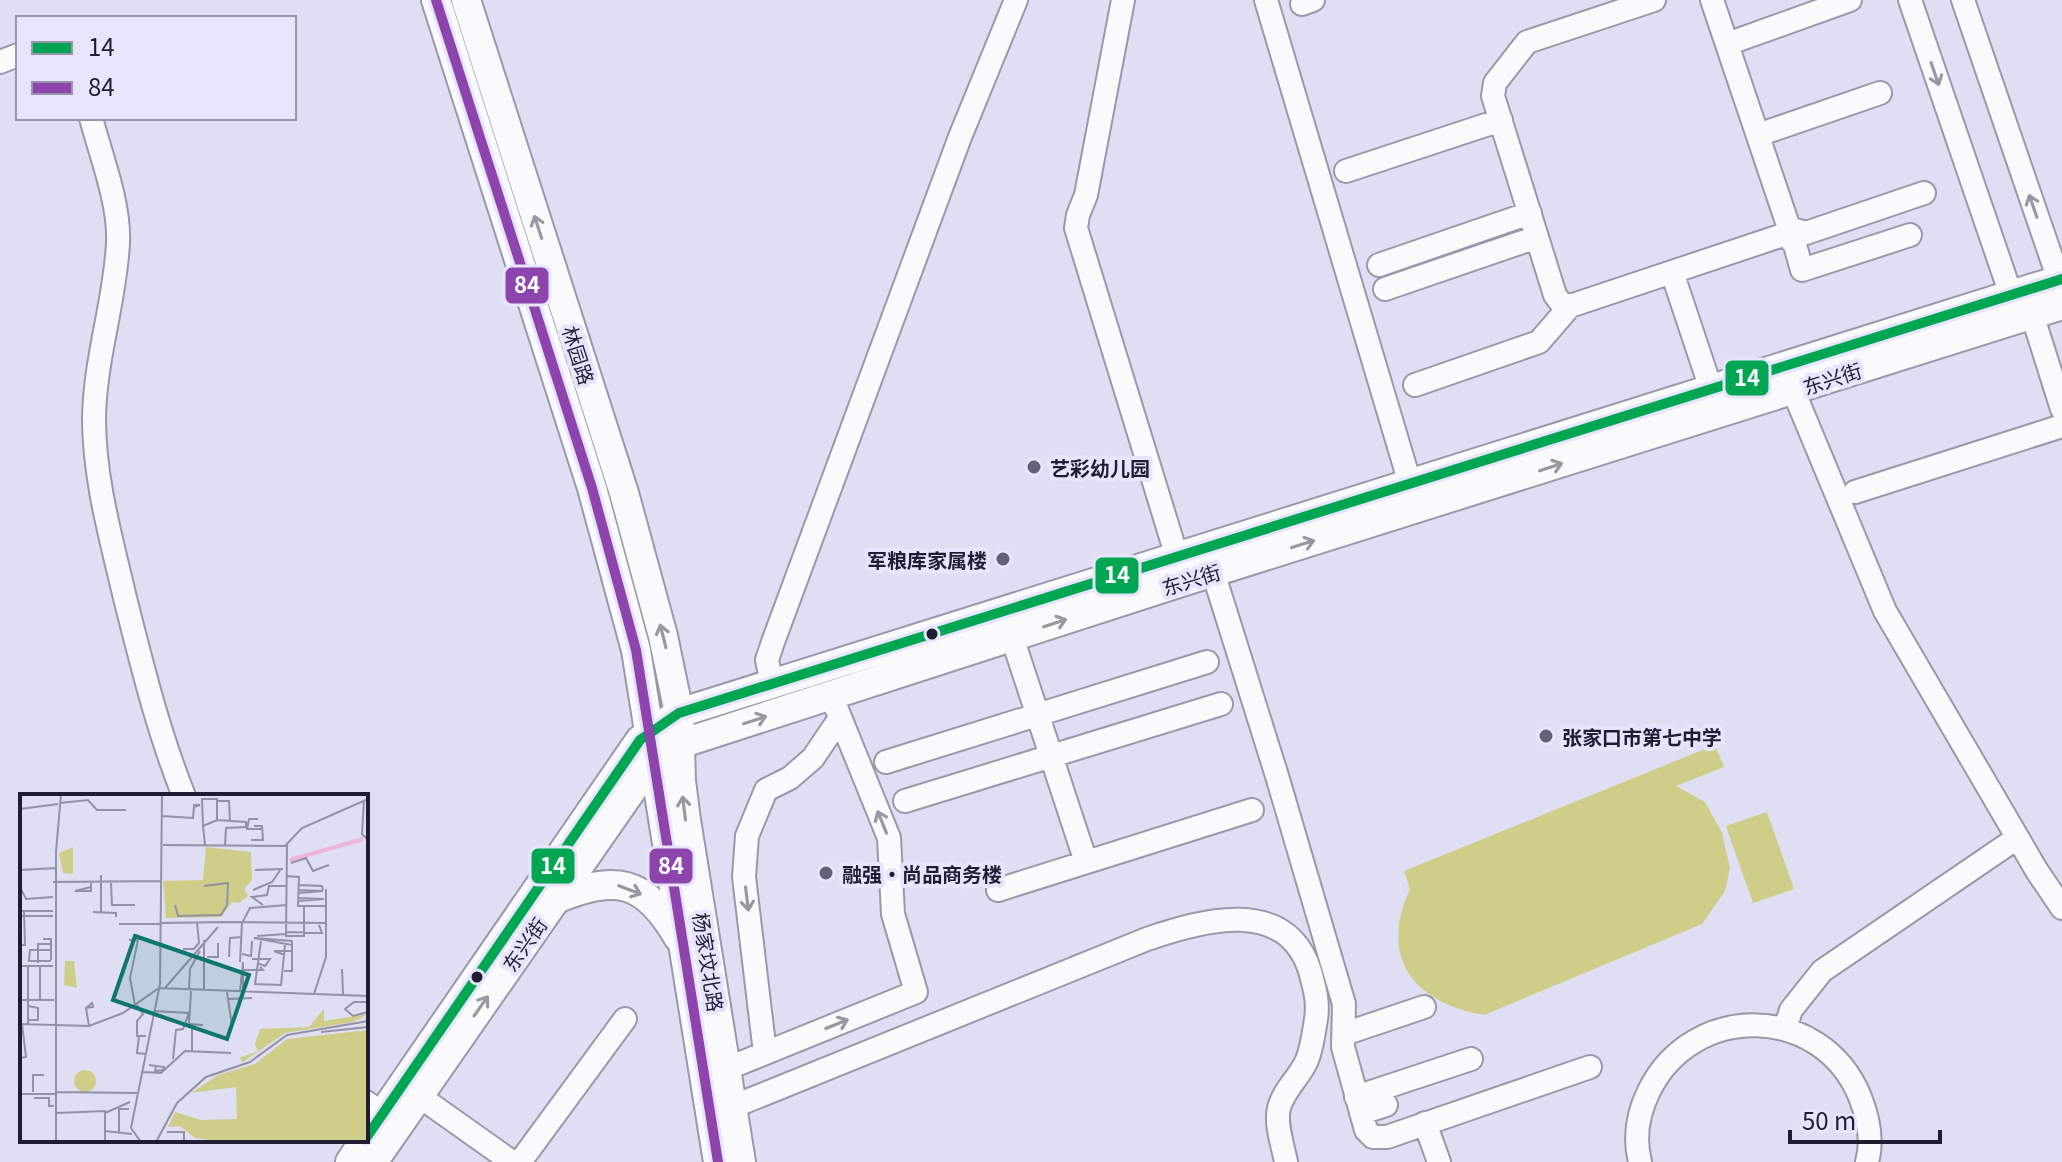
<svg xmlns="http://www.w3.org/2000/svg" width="2062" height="1162" font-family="Georgia,'Noto Sans SC',serif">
	<rect width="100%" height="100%" fill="#e0def2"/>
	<!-- green -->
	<path fill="#cece88" d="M 1715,745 L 1724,767 L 1676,786 L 1705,802 L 1722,833 L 1730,868 L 1725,891 L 1702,924 L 1484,1015 C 1414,1003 1378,958 1410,889 L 1404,871 Z
		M 1767,812 L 1794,889 L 1753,903 L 1726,826 Z"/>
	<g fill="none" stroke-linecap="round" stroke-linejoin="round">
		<!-- minor casing -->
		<g stroke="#9a98aa" stroke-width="26">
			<path id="minor" d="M 1123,0 L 1086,195 L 1078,215 L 1076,228 L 1181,570
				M 1266,0 L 1414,497
				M 1654,0 L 1527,42 L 1495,83 L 1493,96 L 1555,295 L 1561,303 L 1570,306 L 1786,234 L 1789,228 L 1712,0
				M 1910,0 L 2011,295
				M 1963,0 L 2059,280
				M 1302,4 L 1313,0
				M 1727,44 L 1850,0
				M 0,62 L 18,55
				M 91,118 C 101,156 120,204 118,243 C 115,302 95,358 94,418 C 94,479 111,538 125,598 C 142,665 158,731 184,796
				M 1758,135 L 1880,93
				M 1346,171 L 1501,120
				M 1789,228 L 1806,233 L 1924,193
				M 1786,234 L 1795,245 L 1802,270 L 1910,235
				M 1379,265 L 1530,213
				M 1672,272 L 1711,389
				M 1385,289 L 1537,237
				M 2032,314 L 2062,409
				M 1415,385 L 1539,342 L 1570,306
				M 1793,390 L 1885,611 L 2037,871 L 2062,908
				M 1855,492 L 2062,426
				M 1213,572 L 1277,776 L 1344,1004 L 1343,1047 L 1366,1130 L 1373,1137 L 1387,1137 L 1590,1067
				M 1012,637 L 1086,862
				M 772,683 L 767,660 L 773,642 L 960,137 L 1016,0
				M 886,762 L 1207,662
				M 905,801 L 1221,704
				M 998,890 L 1252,810
				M 1785,1029 L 1791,1010 L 1822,971 L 2017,838
				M 1344,1034 L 1424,1007
				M 765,1053 L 744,877 L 747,836 L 766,790 L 790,778 L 813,758 L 840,718
				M 726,1069 L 916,992 L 893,914 L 889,838 L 831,695
				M 419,1096 L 512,1162
				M 1356,1097 L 1471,1059
				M 366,1102 L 383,1114
				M 732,1107 L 1147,939 C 1202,920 1286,896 1310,971 C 1314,986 1319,1002 1316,1019 C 1314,1032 1312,1048 1307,1060 C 1300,1077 1284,1089 1279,1108 C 1275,1124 1283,1146 1286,1162
				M 1361,1113 L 1386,1105
				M 1425,1123 L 1439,1162
				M 520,1162 L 625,1019
				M 1640,1162 C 1634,1138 1638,1113 1649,1091 C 1692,1002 1822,1003 1860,1097 C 1868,1117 1873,1141 1867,1162"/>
		</g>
		<!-- major casing -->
		<g stroke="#9a98aa" stroke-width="32">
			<path id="major" d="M 436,0 L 592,488 L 636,650 L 718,1162
				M 466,0 L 624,493 L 663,636 L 679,713 L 681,781 L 686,820 L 741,1162
				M 556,899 C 615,875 644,878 678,937
				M 366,1138 L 640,740 L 679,713 L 2062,279
				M 350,1162 L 365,1140
				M 373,1162 L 645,771 L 655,761 L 680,744 L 1185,581 L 2062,305"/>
		</g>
		<!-- minor -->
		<use href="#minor" stroke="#fafafd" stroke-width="22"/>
		<!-- major -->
		<use href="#major" stroke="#fafafd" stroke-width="28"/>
		<!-- bus-1 casing -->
		<g stroke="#e7e5fd" stroke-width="16">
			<path id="bus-1" d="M 366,1138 L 640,740 L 679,713 L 2062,279"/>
		</g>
		<!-- bus-2 casing -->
		<g stroke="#e7e5fd" stroke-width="16">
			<path id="bus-2" d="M 436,0 L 592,488 L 636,650 L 718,1162"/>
		</g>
		<!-- bus-1 -->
		<use href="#bus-1" stroke="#00a651" stroke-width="10"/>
		<!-- bus-2 -->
		<use href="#bus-2" stroke="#8e44ad" stroke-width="10"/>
	</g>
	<!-- one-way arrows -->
	<defs><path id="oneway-shaft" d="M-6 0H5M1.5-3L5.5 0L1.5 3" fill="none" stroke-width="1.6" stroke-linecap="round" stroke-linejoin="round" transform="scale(2)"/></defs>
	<g stroke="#9897a2">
		<use href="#oneway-shaft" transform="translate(1935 74) rotate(71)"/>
		<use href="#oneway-shaft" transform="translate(2033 206) rotate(-109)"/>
		<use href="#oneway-shaft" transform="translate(538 227) rotate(-108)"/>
		<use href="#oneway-shaft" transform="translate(1551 467) rotate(-18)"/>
		<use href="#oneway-shaft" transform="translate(1303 544) rotate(-17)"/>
		<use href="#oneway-shaft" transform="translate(1055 623) rotate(-18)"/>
		<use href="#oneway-shaft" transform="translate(663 636) rotate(-104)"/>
		<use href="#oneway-shaft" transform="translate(755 720) rotate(-18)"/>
		<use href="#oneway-shaft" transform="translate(684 808) rotate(-97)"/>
		<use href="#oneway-shaft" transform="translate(882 822) rotate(-112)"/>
		<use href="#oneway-shaft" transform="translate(630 890) rotate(21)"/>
		<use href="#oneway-shaft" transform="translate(747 899) rotate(83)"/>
		<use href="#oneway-shaft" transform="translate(481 1006) rotate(-55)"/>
		<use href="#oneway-shaft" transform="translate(837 1024) rotate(-22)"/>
	</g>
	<!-- markers -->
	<g fill="#636176" stroke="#e7e5fd" stroke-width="3">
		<circle cx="1034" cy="467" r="8"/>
		<circle cx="1003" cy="559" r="8"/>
		<circle cx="1546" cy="736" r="8"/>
		<circle cx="826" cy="873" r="8"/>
	</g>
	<g fill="#201d33" stroke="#e7e5fd" stroke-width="3">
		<circle cx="932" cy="634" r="7"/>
		<circle cx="477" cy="977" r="7"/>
	</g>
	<g text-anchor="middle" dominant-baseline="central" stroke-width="8" stroke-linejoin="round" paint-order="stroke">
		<!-- street labels -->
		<g font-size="20" fill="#201d33" stroke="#e7e5fd">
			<text transform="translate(579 355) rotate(72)">林园路</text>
			<text transform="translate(1832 378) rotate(-18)">东兴街</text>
			<text transform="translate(1191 579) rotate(-17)">东兴街</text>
			<text transform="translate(524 944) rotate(-55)">东兴街</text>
			<text transform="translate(709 962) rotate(81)">杨家坟北路</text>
		</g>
		<!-- poi labels -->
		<g font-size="20" font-weight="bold" fill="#201d33" stroke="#e7e5fd" text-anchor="start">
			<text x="1050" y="467">艺彩幼儿园</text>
			<text x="987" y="559" text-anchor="end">军粮库家属楼</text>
			<text x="1562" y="736">张家口市第七中学</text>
			<text x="842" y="873">融强·尚品商务楼</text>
		</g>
	</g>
	<!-- overview -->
	<g transform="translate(20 794)">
		<rect width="348" height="348" fill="#e0def2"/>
		<path d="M 53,53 L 53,80 L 43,79 L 39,59 ZM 186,53 L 231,58 L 232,86 L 224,95 L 228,102 L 219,109 L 212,108 L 201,123 L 146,124 L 143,87 L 183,86 ZM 45,167 L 54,167 L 57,194 L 44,191 ZM 304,215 L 304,227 L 348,220 L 333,228 L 265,239 L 223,268 L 219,264 L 238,257 L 235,250 L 240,235 L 289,233 ZM 348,236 L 348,348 L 207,348 L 175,344 L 160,332 L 148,333 L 155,318 L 181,326 L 217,325 L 216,293 L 171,299 L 198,281 L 235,270 L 267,245 ZM54 287a11 11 0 1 1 22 0a11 11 0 1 1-22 0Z" fill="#cece88"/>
		<path fill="none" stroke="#edb6d7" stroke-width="4" d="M 270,66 L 343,45"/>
		<path fill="none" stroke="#9391a6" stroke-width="2" d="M 344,6 L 342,40 L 348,46M 197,7 L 209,7 L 210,28M 40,9 L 68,6 L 77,16 L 106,16M 0,15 L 38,10M 142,22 L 173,24 L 174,13 L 174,11 L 180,11 L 174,13M 238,25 L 229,25 L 227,35 L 242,35M 183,31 L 182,5 L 197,5 L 197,26M 231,46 L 243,46 L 242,32 L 234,32M 143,51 L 265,52 L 282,34 L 348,5M 185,51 L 183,32 L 197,26 L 226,28 L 226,33 L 206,34 L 205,51M 267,51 L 266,142 L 284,142 L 284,112M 271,69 L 286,64 L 293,77 L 309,71M 0,76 L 36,74M 235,76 L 263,75M 266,82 L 279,83 L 278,112 L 306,112M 33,88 L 142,87M 71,89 L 71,97 L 55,97 L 71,93M 91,89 L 92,111 L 115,111M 279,91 L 302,92 L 303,96M 0,93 L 6,105 L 33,103M 233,96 L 252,88 L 261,75M 279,99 L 303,97 L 279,96M 279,107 L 304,105 L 279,104M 155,111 L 158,122 L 201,121 L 207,111 L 208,89 L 184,92M 243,111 L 232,103 L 247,101 L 249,92 L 266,92M 0,117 L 33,117M 73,118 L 96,119 L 96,123M 81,119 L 81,81M 0,122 L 33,122M 210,128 L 305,129M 140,129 L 210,128M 99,130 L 140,130M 266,138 L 302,139 L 299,131M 237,142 L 266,140M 23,145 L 31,145 L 31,166M 109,146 L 118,146 L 110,184 L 115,211M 241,147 L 235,190 L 261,191 L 265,151M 0,151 L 5,151 L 4,117M 163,155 L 174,155 L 179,149 L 177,128M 31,156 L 10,156 L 9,167 L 31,167M 222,160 L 231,162 L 232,147M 265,161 L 254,157 L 272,157M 187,163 L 198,163 L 198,149M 209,163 L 210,144 L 222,143M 232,165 L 250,165 L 245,172 L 237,169M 220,168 L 222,129 L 230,114 L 267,111M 18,169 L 18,150 L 31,150M 0,172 L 33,172M 322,175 L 323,200M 223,176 L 243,176 L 240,173M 264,177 L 272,177 L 272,147 L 234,144 L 272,151M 145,194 L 198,133M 184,195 L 184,146M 169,196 L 170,175 L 180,157M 171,197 L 169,230 L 183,231M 220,197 L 223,168 L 223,197M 207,198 L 212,232M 294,200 L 306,163 L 306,95M 208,205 L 232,204M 0,206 L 34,206M 20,206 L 20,172M 348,208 L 334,208 L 325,215 L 333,222 L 348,218M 117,211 L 123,220 L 117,227 L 117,242 L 126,242M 8,212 L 18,214 L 18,226 L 8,226M 66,214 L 72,209 L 73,213 L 66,214 L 69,232M 134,217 L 169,219 L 163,235 L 156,236 L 153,265M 0,230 L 69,232 L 103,219 L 139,194 L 348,202M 8,231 L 8,172M 301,238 L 348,233M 119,242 L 117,259 L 126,260M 172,257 L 172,231M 0,264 L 6,263 L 2,230M 129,271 L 136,272 L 144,273 L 143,276 L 135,277 L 136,272M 123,278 L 141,279 L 165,257 L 211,259M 13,298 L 13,281 L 24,281M 36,298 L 117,299M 0,300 L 36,300M 14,304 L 29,304 L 29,312 L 34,312M 36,319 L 85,317 L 85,348M 85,319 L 110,308M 85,337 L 112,340M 147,338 L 164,338 L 164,348M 99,340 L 99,315 L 109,315M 36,348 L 36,58 L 41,0M 121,348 L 111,334 L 140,190 L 142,0M 136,348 L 157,309 L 186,283 L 230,268 L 267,241 L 348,227"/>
		<path fill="#0f766e" fill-opacity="0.15" stroke="#0f766e" stroke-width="4" d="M 115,142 L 229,181 L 207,245 L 93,206 Z"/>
		<rect width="348" height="348" fill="none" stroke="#201d33" stroke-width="4"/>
	</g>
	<g stroke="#e7e5fd" stroke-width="3">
		<rect x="504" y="266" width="46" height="39" rx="8" fill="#8e44ad"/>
		<rect x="1724" y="359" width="46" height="38" rx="8" fill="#00a651"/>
		<rect x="1094" y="556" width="46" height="39" rx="8" fill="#00a651"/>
		<rect x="648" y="847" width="46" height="38" rx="8" fill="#8e44ad"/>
		<rect x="530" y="847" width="46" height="38" rx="8" fill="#00a651"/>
	</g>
	<g font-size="22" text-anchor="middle" font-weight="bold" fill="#fff">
		<text x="527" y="293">84</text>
		<text x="1747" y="386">14</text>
		<text x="1117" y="583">14</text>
		<text x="671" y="874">84</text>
		<text x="553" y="874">14</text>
	</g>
	<!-- legend -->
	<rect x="16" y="16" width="280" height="104" fill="#e7e5fd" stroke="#9795ac" stroke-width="2"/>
	<rect x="32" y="42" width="40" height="12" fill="#00a651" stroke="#9795ac" stroke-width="2"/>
	<text x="88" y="56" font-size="24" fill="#201d33">14</text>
	<rect x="32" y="82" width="40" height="12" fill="#8e44ad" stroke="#9795ac" stroke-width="2"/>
	<text x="88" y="96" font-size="24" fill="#201d33">84</text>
	<!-- scale -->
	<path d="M1790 1130v12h150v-12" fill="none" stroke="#201d33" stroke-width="4"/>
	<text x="1802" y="1130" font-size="24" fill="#201d33" stroke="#e7e5fd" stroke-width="6" paint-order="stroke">50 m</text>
</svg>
